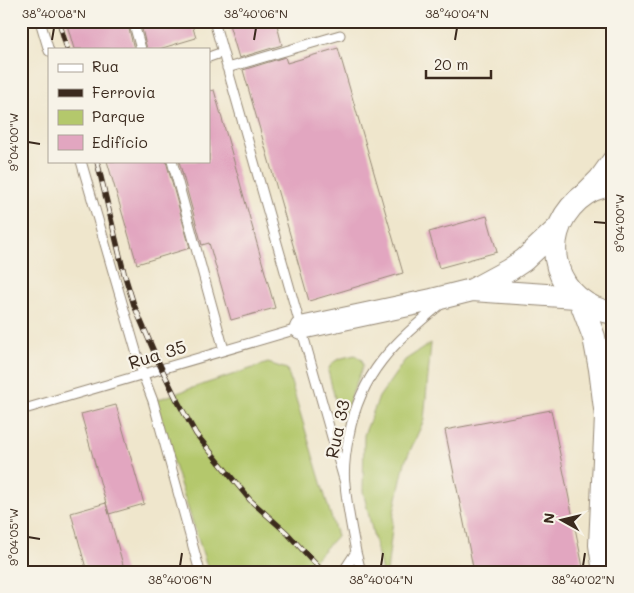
<svg xmlns="http://www.w3.org/2000/svg" width="634" height="593" font-family="Mali,sans-serif">
	<rect width="100%" height="100%" fill="#f7f3e8"/>
	<filter id="ink" filterUnits="userSpaceOnUse"><feTurbulence type="fractalNoise" baseFrequency=".02" numOctaves="2"/><feDisplacementMap in="SourceGraphic" scale="10" xChannelSelector="R" yChannelSelector="G"/><feConvolveMatrix kernelMatrix="1 2 1 2 8 2 1 2 1" color-interpolation-filters="sRGB"/></filter>
	<filter id="wash" filterUnits="userSpaceOnUse"><feTurbulence type="fractalNoise" baseFrequency=".0096" numOctaves="4" result="noise"/><feDisplacementMap in="SourceGraphic" scale="20" xChannelSelector="R" yChannelSelector="G"/><feGaussianBlur stdDeviation="1.12" result="paint"/><feColorMatrix in="noise" values="0 0 0 0 0 0 0 0 0 0 0 0 0 0 0 0 0 1.4 0 .05"/><feComposite in="paint" operator="in"/></filter>
	<g filter="url(#wash)">
		<rect width="100%" height="100%" fill="#efe6cc"/>
		<!-- green -->
		<path fill="#b4c86c" stroke="#787945" d="M 431,343 L 424,420 L 405,462 L 394,512 L 387,572 L 382,572 L 363,491 L 364,435 L 379,397 L 405,360 Z
			M 355,355 L 362,360 L 363,366 L 345,412 L 341,413 L 338,411 L 328,371 C 332,358 343,358 355,355 Z
			M 268,363 L 287,369 L 337,536 L 303,572 L 209,572 L 153,401 Z"/>
		<g id="blocks">
			<!-- building -->
			<path fill="#e2a6c0" d="M 66,21 L 127,21 L 134,49 L 74,49 Z
				M 140,21 L 191,21 L 196,38 L 159,49 L 147,49 Z
				M 228,21 L 276,21 L 282,45 L 239,58 Z
				M 338,48 L 403,273 L 309,301 L 243,70 L 285,57 L 287,63 Z
				M 214,90 L 275,308 L 231,320 L 209,243 L 202,245 L 179,161 L 209,161 L 209,91 Z
				M 107,161 L 166,161 L 190,248 L 137,264 Z
				M 487,216 L 497,252 L 439,268 L 429,232 Z
				M 116,405 L 144,504 L 109,514 L 81,414 Z
				M 551,410 L 584,572 L 474,572 L 445,430 Z
				M 106,503 L 125,572 L 87,572 L 71,513 Z"/>
		</g>
	</g>
	<g filter="url(#ink)">
		<use href="#blocks" fill-opacity="0" stroke="#958875" stroke-width="1"/>
		<g fill="none" stroke-linecap="round" stroke-linejoin="round">
			<!-- service casing -->
			<g stroke="#958875" stroke-width="11">
				<path id="service" d="M 40,21 L 49,51
					M 133,21 L 141,49
					M 214,21 L 345,483
					M 209,57 L 223,52
					M 227,68 L 340,35
					M 81,161 L 143,375 L 153,401 L 200,572
					M 172,161 L 224,350
					M 21,410 L 301,328
					M 356,552 L 361,572
					M 343,572 L 356,552 C 352,530 347,507 345,484 C 343,468 346,450 349,435 C 361,372 394,343 441,304"/>
			</g>
			<!-- tertiary casing -->
			<g stroke="#958875" stroke-width="24">
				<path id="tertiary" d="M 613,185 C 600,186 587,192 578,200 C 535,239 556,304 613,313
					M 586,193 L 600,179 L 613,161
					M 472,290 L 576,297
					M 580,300 L 594,337 L 600,369 L 606,417 L 600,545 L 604,572
					M 301,328 L 432,300 L 472,290 L 509,270 L 524,260 L 558,228"/>
			</g>
			<!-- service -->
			<use href="#service" stroke="#fff" stroke-width="9"/>
			<!-- tertiary -->
			<use href="#tertiary" stroke="#fff" stroke-width="22"/>
			<!-- rail casing -->
			<g stroke="#3b2a1e" stroke-width="5.5">
				<path id="rail" d="M 59,21 L 67,49
					M 97,161 L 124,273 L 134,305 L 158,361 L 178,402 L 196,434 L 250,500 L 287,533 L 323,572"/>
			</g>
			<!-- rail -->
			<use href="#rail" stroke="#f7f3e8" stroke-width="4" stroke-dasharray="11" stroke-linecap="butt"/>
		</g>
	</g>
	<!-- ticks -->
	<path fill="none" stroke="#3b2a1e" stroke-width="2" d="M 52,40 L 54,28M 254,40 L 256,28M 455,40 L 457,28M 28,142 L 40,144M 594,222 L 606,223M 28,537 L 40,539M 180,566 L 182,553M 381,566 L 383,553M 583,566 L 585,553"/>
	<g text-anchor="middle" dominant-baseline="central" stroke-width="4.5" stroke-linejoin="round" paint-order="stroke">
		<!-- street labels -->
		<g font-size="18" fill="#3b2a1e" stroke="#f7f3e8">
			<text transform="translate(157 354) rotate(-17)">Rua 35</text>
			<text transform="translate(337 429) rotate(-78)">Rua 33</text>
		</g>
	</g>
	<!-- margin -->
	<rect width="634" height="593" fill="none" stroke="#f7f3e8" stroke-width="55"/>
	<!-- legend -->
	<rect x="48" y="48" width="162" height="115" fill="#f7f3e8" stroke="#aca397"/>
	<rect x="58" y="64" width="25" height="8" fill="#ffffff" stroke="#aca397"/>
	<text x="92" y="72" font-size="15" fill="#3b2a1e">Rua</text>
	<rect x="58" y="89" width="25" height="8" fill="#3b2a1e" stroke="#aca397"/>
	<text x="92" y="98" font-size="15" fill="#3b2a1e">Ferrovia</text>
	<rect x="58" y="110" width="25" height="15" fill="#b4c86c" stroke="#aca397"/>
	<text x="92" y="122" font-size="15" fill="#3b2a1e">Parque</text>
	<rect x="58" y="135" width="25" height="15" fill="#e2a6c0" stroke="#aca397"/>
	<text x="92" y="148" font-size="15" fill="#3b2a1e">Edifício</text>
	<!-- north arrow -->
	<g transform="translate(562 520) rotate(278)" stroke="#f7f3e8" stroke-width="4" paint-order="stroke">
	<path d="M0-4L9 19L0 12L-9 19Z" fill="#3b2a1e"/>
	<text y="-8" font-size="14" font-weight="bold" text-anchor="middle" fill="#3b2a1e">N</text>
	</g>
	<!-- scale -->
	<path d="M426 70v8h65v-8" fill="none" stroke="#3b2a1e" stroke-width="2.5"/>
	<text x="434" y="70" font-size="15" fill="#3b2a1e" stroke="#f7f3e8" stroke-width="4" paint-order="stroke">20 m</text>
	<rect x="28" y="28" width="578" height="538" fill="none" stroke="#3b2a1e" stroke-width="2"/>
	<g font-size="12" text-anchor="middle" fill="#3b2a1e">
		<text x="54" y="18">38°40'08"N</text>
		<text x="256" y="18">38°40'06"N</text>
		<text x="457" y="18">38°40'04"N</text>
		<text transform="translate(14 142) rotate(-90)" y="4">9°04'00"W</text>
		<text transform="translate(620 223) rotate(-90)" y="4">9°04'00"W</text>
		<text transform="translate(14 537) rotate(-90)" y="4">9°04'05"W</text>
		<text x="180" y="584">38°40'06"N</text>
		<text x="381" y="584">38°40'04"N</text>
		<text x="583" y="584">38°40'02"N</text>
	</g>
</svg>
